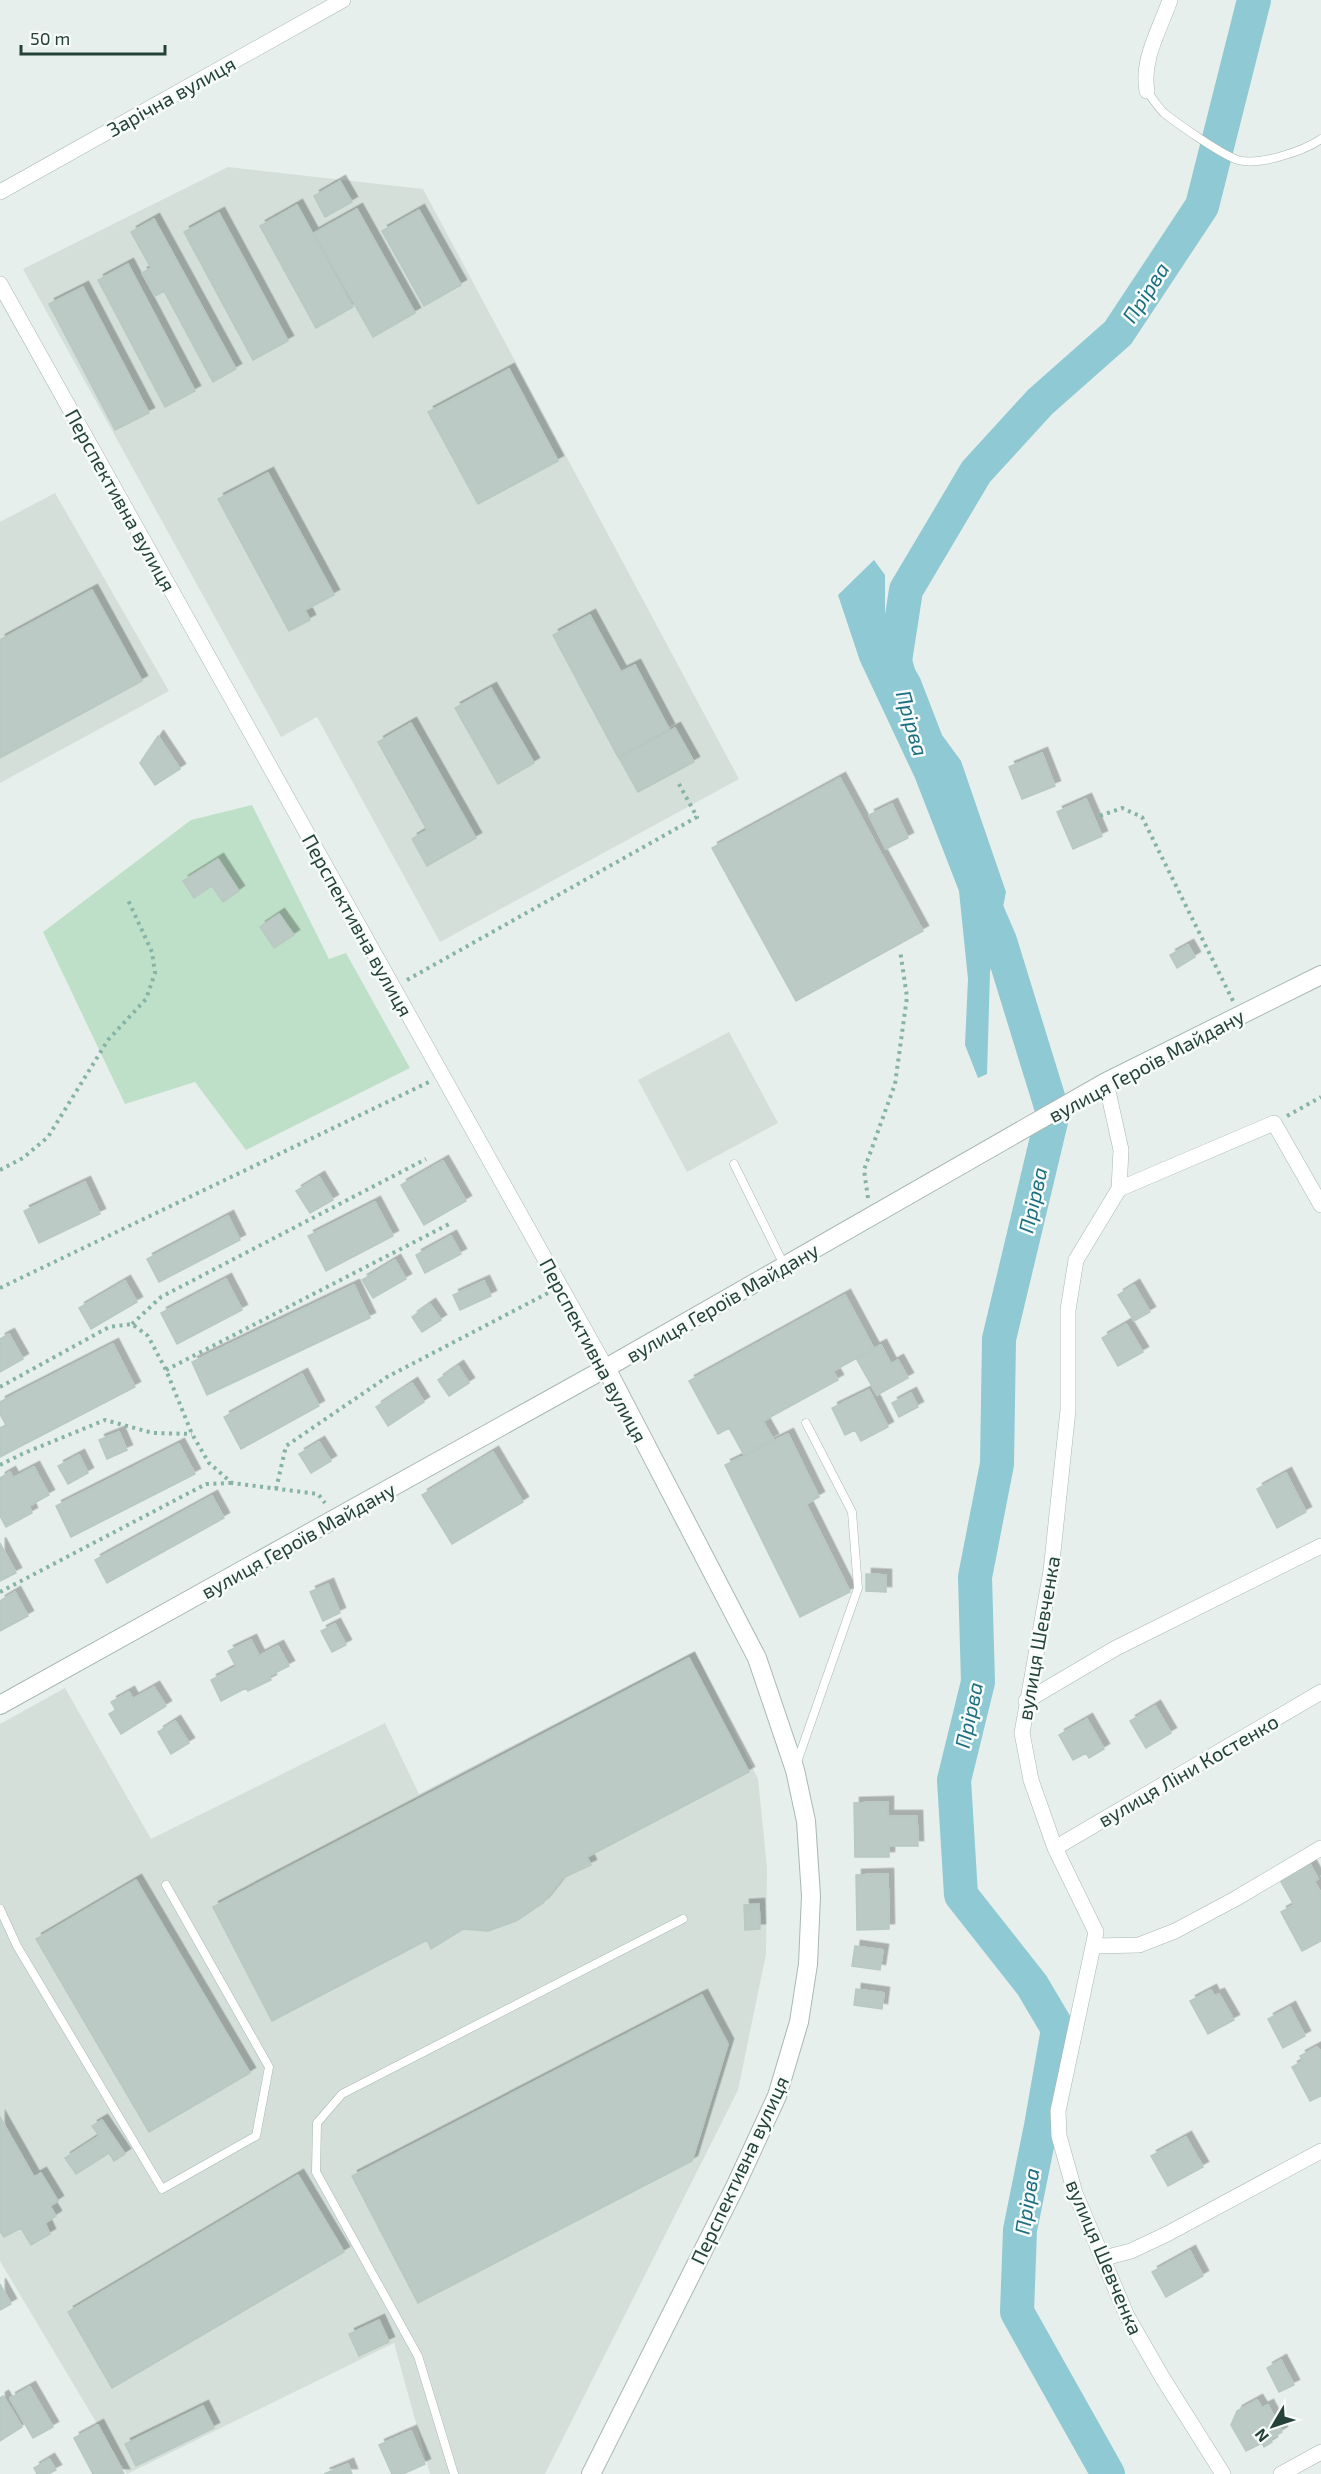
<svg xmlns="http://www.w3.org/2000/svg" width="1321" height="2474" font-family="'Exo 2',sans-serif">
	<defs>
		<filter id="shadow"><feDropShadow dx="5.5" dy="-5.5" stdDeviation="0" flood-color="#0004"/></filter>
	</defs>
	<rect width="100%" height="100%" fill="#e6efeb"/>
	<!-- built -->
	<path fill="#d4dfda" d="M 228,167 L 423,189 L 739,779 L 440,942 L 317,717 L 281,737 L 23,269 Z
		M 55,493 L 169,691 L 0,783 L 0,522 Z
		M 729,1032 L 778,1123 L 687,1172 L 638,1080 Z
		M 695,1651 L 758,1779 L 767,1868 L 766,1954 L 738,2090 L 545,2474 L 430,2474 L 394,2343 L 127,2474 L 0,2261 L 0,1724 L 65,1688 L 151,1839 L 385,1723 L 419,1794 Z"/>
	<!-- green -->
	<path fill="#bfe0c8" d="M 252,805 L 329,959 L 346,953 L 410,1068 L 246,1150 L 195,1082 L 125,1104 L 43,932 L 191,820 Z"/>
	<!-- water -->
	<path fill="#8ec9d4" d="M 874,560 L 885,575 L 885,617 L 920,678 L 942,735 L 961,761 L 1006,892 L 990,972 L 987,1074 L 978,1078 L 965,1045 L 968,979 L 959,891 L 915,778 L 860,661 L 838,595 Z"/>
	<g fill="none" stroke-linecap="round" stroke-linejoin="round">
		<!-- river -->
		<path stroke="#8ec9d4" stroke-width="34" d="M 902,686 L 895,661 L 906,590 L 976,472 L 1040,402 L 1118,333 L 1202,206 L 1254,0
			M 978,890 L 1000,941 L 1053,1113 L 999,1339 L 997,1464 L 975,1577 L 978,1682 L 954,1780 L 961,1895 L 1032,1985 L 1058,2029 L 1041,2126 L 1020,2230 L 1017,2312 L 1108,2474"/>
	</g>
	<!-- building -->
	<path fill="#bbcac4" stroke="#b8c9c2" stroke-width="1.5" filter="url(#shadow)" d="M 340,181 L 352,202 L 325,217 L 314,196 Z
		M 297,205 L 353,307 L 316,328 L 260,226 Z
		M 357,209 L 415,313 L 373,337 L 314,233 Z
		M 419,210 L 461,285 L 424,306 L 382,231 Z
		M 219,213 L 288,341 L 253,360 L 184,232 Z
		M 154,219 L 236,369 L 213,382 L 164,291 L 155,296 L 142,273 L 151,268 L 131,232 Z
		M 128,264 L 195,391 L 165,407 L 98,280 Z
		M 83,287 L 149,413 L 115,430 L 49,304 Z
		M 509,369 L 558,461 L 478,504 L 428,412 Z
		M 268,473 L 334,595 L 305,610 L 310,620 L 289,631 L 218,499 Z
		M 92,590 L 142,681 L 0,758 L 0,640 Z
		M 590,615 L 621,672 L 635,665 L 669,729 L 618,757 L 553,635 Z
		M 491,688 L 534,763 L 498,784 L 455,708 Z
		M 411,723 L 476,838 L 427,866 L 412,839 L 427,830 L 378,742 Z
		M 675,728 L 694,762 L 638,792 L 619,758 Z
		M 158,736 L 180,769 L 155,785 L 140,763 Z
		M 1042,753 L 1055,786 L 1022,799 L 1009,767 Z
		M 840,778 L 923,931 L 796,1001 L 712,848 Z
		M 1086,799 L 1102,836 L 1073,849 L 1057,812 Z
		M 892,804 L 908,838 L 886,849 L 869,815 Z
		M 218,859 L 239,891 L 223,902 L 212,886 L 194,898 L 183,881 Z
		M 279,914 L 294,935 L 274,948 L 260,927 Z
		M 1188,945 L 1195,957 L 1177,968 L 1170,955 Z
		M 443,1161 L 466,1201 L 424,1225 L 401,1185 Z
		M 319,1177 L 333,1200 L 310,1213 L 296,1191 Z
		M 85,1182 L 100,1214 L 39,1243 L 24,1211 Z
		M 375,1202 L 393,1236 L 326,1271 L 308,1236 Z
		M 228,1216 L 240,1240 L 159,1282 L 147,1259 Z
		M 451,1236 L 461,1254 L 425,1273 L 416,1255 Z
		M 395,1260 L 406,1279 L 373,1298 L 362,1280 Z
		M 226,1279 L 242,1310 L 177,1344 L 161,1313 Z
		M 125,1281 L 137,1302 L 91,1329 L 79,1308 Z
		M 484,1281 L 491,1296 L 460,1310 L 453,1295 Z
		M 354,1285 L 370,1318 L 207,1395 L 192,1362 Z
		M 1134,1285 L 1150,1312 L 1134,1321 L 1118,1295 Z
		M 845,1295 L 874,1349 L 833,1371 L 838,1380 L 763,1421 L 773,1439 L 744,1455 L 729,1428 L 718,1434 L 689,1381 Z
		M 430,1304 L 441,1320 L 422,1332 L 412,1317 Z
		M 1126,1324 L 1143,1352 L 1118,1366 L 1102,1338 Z
		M 9,1334 L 23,1359 L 0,1372 L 0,1339 Z
		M 113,1344 L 135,1387 L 0,1457 L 0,1428 L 6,1425 L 0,1414 L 0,1402 Z
		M 881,1345 L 891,1364 L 898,1360 L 908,1378 L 877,1395 L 856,1358 Z
		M 458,1366 L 469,1383 L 449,1396 L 438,1380 Z
		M 302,1374 L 319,1406 L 241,1449 L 224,1417 Z
		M 412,1383 L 424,1402 L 388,1426 L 376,1407 Z
		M 869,1390 L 888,1427 L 861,1441 L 855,1430 L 845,1435 L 832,1408 Z
		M 911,1393 L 918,1407 L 899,1417 L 892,1403 Z
		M 119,1432 L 127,1450 L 107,1459 L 99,1440 Z
		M 788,1434 L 819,1497 L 806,1504 L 850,1592 L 800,1617 L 725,1465 Z
		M 319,1442 L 331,1461 L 311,1473 L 299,1454 Z
		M 179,1444 L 195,1474 L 71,1537 L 56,1506 Z
		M 493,1452 L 523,1502 L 452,1544 L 422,1495 Z
		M 79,1455 L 88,1473 L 68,1484 L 58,1466 Z
		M 34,1467 L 49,1495 L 29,1506 L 32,1513 L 6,1527 L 0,1516 L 0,1478 L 10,1472 L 13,1478 Z
		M 1286,1473 L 1306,1512 L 1277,1528 L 1257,1489 Z
		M 212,1496 L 224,1518 L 107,1583 L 95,1560 Z
		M 0,1543 L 16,1573 L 0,1581 Z
		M 866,1574 L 886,1575 L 886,1592 L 866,1591 Z
		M 328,1584 L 340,1613 L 323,1621 L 310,1592 Z
		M 15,1592 L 28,1616 L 0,1631 L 0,1601 Z
		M 335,1624 L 346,1645 L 332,1652 L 321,1631 Z
		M 251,1640 L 259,1656 L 278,1646 L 289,1666 L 269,1676 L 271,1680 L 248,1691 L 246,1688 L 221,1701 L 211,1680 L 236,1667 L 228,1651 Z
		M 689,1658 L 749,1772 L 587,1857 L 591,1865 L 563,1878 L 543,1903 L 516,1921 L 488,1931 L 463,1929 L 431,1949 L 427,1940 L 272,2021 L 213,1907 Z
		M 154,1687 L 166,1706 L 121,1734 L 109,1714 L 116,1710 L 111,1702 L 129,1692 L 133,1699 Z
		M 1155,1706 L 1171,1733 L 1146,1748 L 1130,1721 Z
		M 1087,1719 L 1104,1749 L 1089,1758 L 1086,1753 L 1073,1760 L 1059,1735 Z
		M 175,1721 L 189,1743 L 171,1754 L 158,1732 Z
		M 888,1802 L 888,1816 L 917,1816 L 918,1846 L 889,1846 L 889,1857 L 855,1857 L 854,1803 Z
		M 1310,1864 L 1318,1879 L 1314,1881 L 1321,1893 L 1321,1941 L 1302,1951 L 1281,1912 L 1294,1905 L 1280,1880 Z
		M 888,1874 L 889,1929 L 857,1930 L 856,1875 Z
		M 136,1880 L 250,2073 L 149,2132 L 36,1939 Z
		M 759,1904 L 760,1929 L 745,1930 L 744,1905 Z
		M 855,1946 L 883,1950 L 880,1970 L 852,1966 Z
		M 856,1989 L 884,1993 L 882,2009 L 854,2005 Z
		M 1211,1990 L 1214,1996 L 1219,1994 L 1234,2020 L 1208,2034 L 1190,2001 Z
		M 702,1995 L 728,2044 L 692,2161 L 418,2303 L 352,2176 Z
		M 1290,2007 L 1305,2036 L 1283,2048 L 1268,2019 Z
		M 1317,2047 L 1321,2051 L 1321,2096 L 1310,2101 L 1292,2067 L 1303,2061 L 1300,2056 Z
		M 0,2117 L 34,2177 L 41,2173 L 58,2201 L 50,2206 L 56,2216 L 45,2223 L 50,2234 L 31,2245 L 21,2228 L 4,2237 L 0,2231 Z
		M 102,2120 L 125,2154 L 114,2161 L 109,2153 L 76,2174 L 65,2158 L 99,2136 L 92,2126 Z
		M 1186,2137 L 1203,2167 L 1168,2186 L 1151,2156 Z
		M 298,2175 L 344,2252 L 112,2388 L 68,2312 Z
		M 1190,2251 L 1203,2276 L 1166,2297 L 1152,2272 Z
		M 0,2284 L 11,2304 L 0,2310 Z
		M 379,2320 L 389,2342 L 359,2356 L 349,2334 Z
		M 1281,2360 L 1294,2385 L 1279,2392 L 1267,2368 Z
		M 30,2387 L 53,2427 L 33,2438 L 10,2398 Z
		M 3,2396 L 22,2427 L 0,2441 L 0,2398 Z
		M 1257,2400 L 1262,2408 L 1268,2405 L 1282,2432 L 1270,2439 L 1272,2442 L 1264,2447 L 1262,2443 L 1246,2451 L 1231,2425 L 1237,2411 Z
		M 203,2406 L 214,2428 L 136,2466 L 125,2444 Z
		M 98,2425 L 124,2474 L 93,2474 L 74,2438 Z
		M 411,2431 L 425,2464 L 403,2474 L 392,2474 L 379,2445 Z
		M 49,2459 L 56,2470 L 48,2474 L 37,2474 L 34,2468 Z
		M 348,2464 L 352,2474 L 324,2474 Z"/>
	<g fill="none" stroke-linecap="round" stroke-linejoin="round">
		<!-- service casing -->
		<g stroke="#a8b8b2" stroke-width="9">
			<path id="service" d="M 1147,91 C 1152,98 1158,107 1164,113 C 1178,124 1222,155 1238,160 C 1259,166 1304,151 1321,139
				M 734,1164 L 784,1265
				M 796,1765 L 858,1588 L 852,1512 L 806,1423
				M 0,1909 L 17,1946 L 162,2189 L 256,2136 L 269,2067 L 166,1885
				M 454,2474 L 418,2356 L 316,2172 L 317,2123 L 342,2094 L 683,1919"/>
		</g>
		<!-- minor casing -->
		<g stroke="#a8b8b2" stroke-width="16">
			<path id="minor" d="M 1147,91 C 1141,60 1160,29 1170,0
				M 0,192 L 343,0
				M 0,284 L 606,1368
				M 1106,1082 L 1121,1150 L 1119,1189 L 1076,1260 L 1068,1310 L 1068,1410 L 1051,1571 L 1022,1733 L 1031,1780 L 1055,1848 L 1096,1932 L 1058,2111 L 1059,2136 L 1075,2193 L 1127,2316 L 1162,2377 L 1223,2474
				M 1119,1189 L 1274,1123 L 1321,1205
				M 1026,1701 L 1116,1648 L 1321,1546
				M 1055,1848 L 1321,1692
				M 1094,1946 L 1139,1945 L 1175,1931 L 1235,1899 L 1321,1848
				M 1104,2258 L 1131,2251 L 1167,2234 L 1321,2151
				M 1281,2474 L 1321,2452"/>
		</g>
		<!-- tertiary casing -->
		<g stroke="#a8b8b2" stroke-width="20">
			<path id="tertiary" d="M 0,1705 L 606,1368 L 1106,1082 L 1321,975
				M 591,2474 L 735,2187 L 777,2096 L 799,2022 L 808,1964 L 811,1896 L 806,1821 L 795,1770 L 757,1658 L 606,1368"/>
		</g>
		<!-- path -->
		<path stroke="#86b3a5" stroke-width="4" stroke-dasharray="3 4.5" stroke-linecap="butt" d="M 1100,816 L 1122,808 L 1142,817 L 1233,1001
			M 407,980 L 697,817 L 679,784
			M 1287,1116 L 1321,1097
			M 0,1170 L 23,1158 L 48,1137 L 108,1040 L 146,999 L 155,973 L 152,952 L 128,900
			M 868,1198 L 864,1170 L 895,1084 L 907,997 L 900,950
			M 0,1288 L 429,1082
			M 132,1324 L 161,1297 L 426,1159
			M 166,1370 L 451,1223
			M 0,1387 L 109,1327 L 132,1324 L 148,1336 L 166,1370 L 192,1434 L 209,1463 L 232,1483 L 318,1494 L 325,1503
			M 0,1465 L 22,1454 L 105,1420 L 153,1433 L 192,1434
			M 276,1489 L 286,1446 L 387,1377 L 548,1293
			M 0,1592 L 206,1484 L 231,1483"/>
		<!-- service -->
		<use href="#service" stroke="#fff" stroke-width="8"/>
		<!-- minor -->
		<use href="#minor" stroke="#fff" stroke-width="15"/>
		<!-- tertiary -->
		<use href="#tertiary" stroke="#fff" stroke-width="18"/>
	</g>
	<g text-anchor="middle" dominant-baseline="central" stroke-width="5" stroke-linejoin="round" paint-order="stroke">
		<!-- street labels -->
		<g font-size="20" fill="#24423a" stroke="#f7fbf9">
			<text transform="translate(171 96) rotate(-29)">Зарічна вулиця</text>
			<text transform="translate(121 500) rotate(61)">Перспективна вулиця</text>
			<text transform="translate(358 925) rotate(61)">Перспективна вулиця</text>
			<text transform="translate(1146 1065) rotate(-28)">вулиця Героїв Майдану</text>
			<text transform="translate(722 1302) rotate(-30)">вулиця Героїв Майдану</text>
			<text transform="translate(594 1350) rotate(62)">Перспективна вулиця</text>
			<text transform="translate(298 1540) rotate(-29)">вулиця Героїв Майдану</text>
			<text transform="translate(1038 1638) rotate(-80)">вулиця Шевченка</text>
			<text transform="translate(1188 1770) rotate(-30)">вулиця Ліни Костенко</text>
			<text transform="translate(739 2170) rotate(-65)">Перспективна вулиця</text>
			<text transform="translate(1105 2257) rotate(67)">вулиця Шевченка</text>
		</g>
		<!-- water labels -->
		<g font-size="21" font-style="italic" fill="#1c6f80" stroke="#f7fbf9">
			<text transform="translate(1145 292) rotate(-57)">Прірва</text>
			<text transform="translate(913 723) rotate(74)">Прірва</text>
			<text transform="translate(1032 1200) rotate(-77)">Прірва</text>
			<text transform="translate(968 1715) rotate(-78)">Прірва</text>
			<text transform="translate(1026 2201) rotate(-81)">Прірва</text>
		</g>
	</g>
	<!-- north arrow -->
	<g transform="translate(1273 2426) rotate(231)" stroke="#f7fbf9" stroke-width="4.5" paint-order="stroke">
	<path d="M0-4.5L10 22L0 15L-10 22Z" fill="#24423a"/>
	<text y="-9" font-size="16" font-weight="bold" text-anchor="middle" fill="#24423a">N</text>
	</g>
	<!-- scale -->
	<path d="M21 45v9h144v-9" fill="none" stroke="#24423a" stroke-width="3"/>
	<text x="30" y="45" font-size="18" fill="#24423a" stroke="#f7fbf9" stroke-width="4.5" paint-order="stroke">50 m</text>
</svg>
